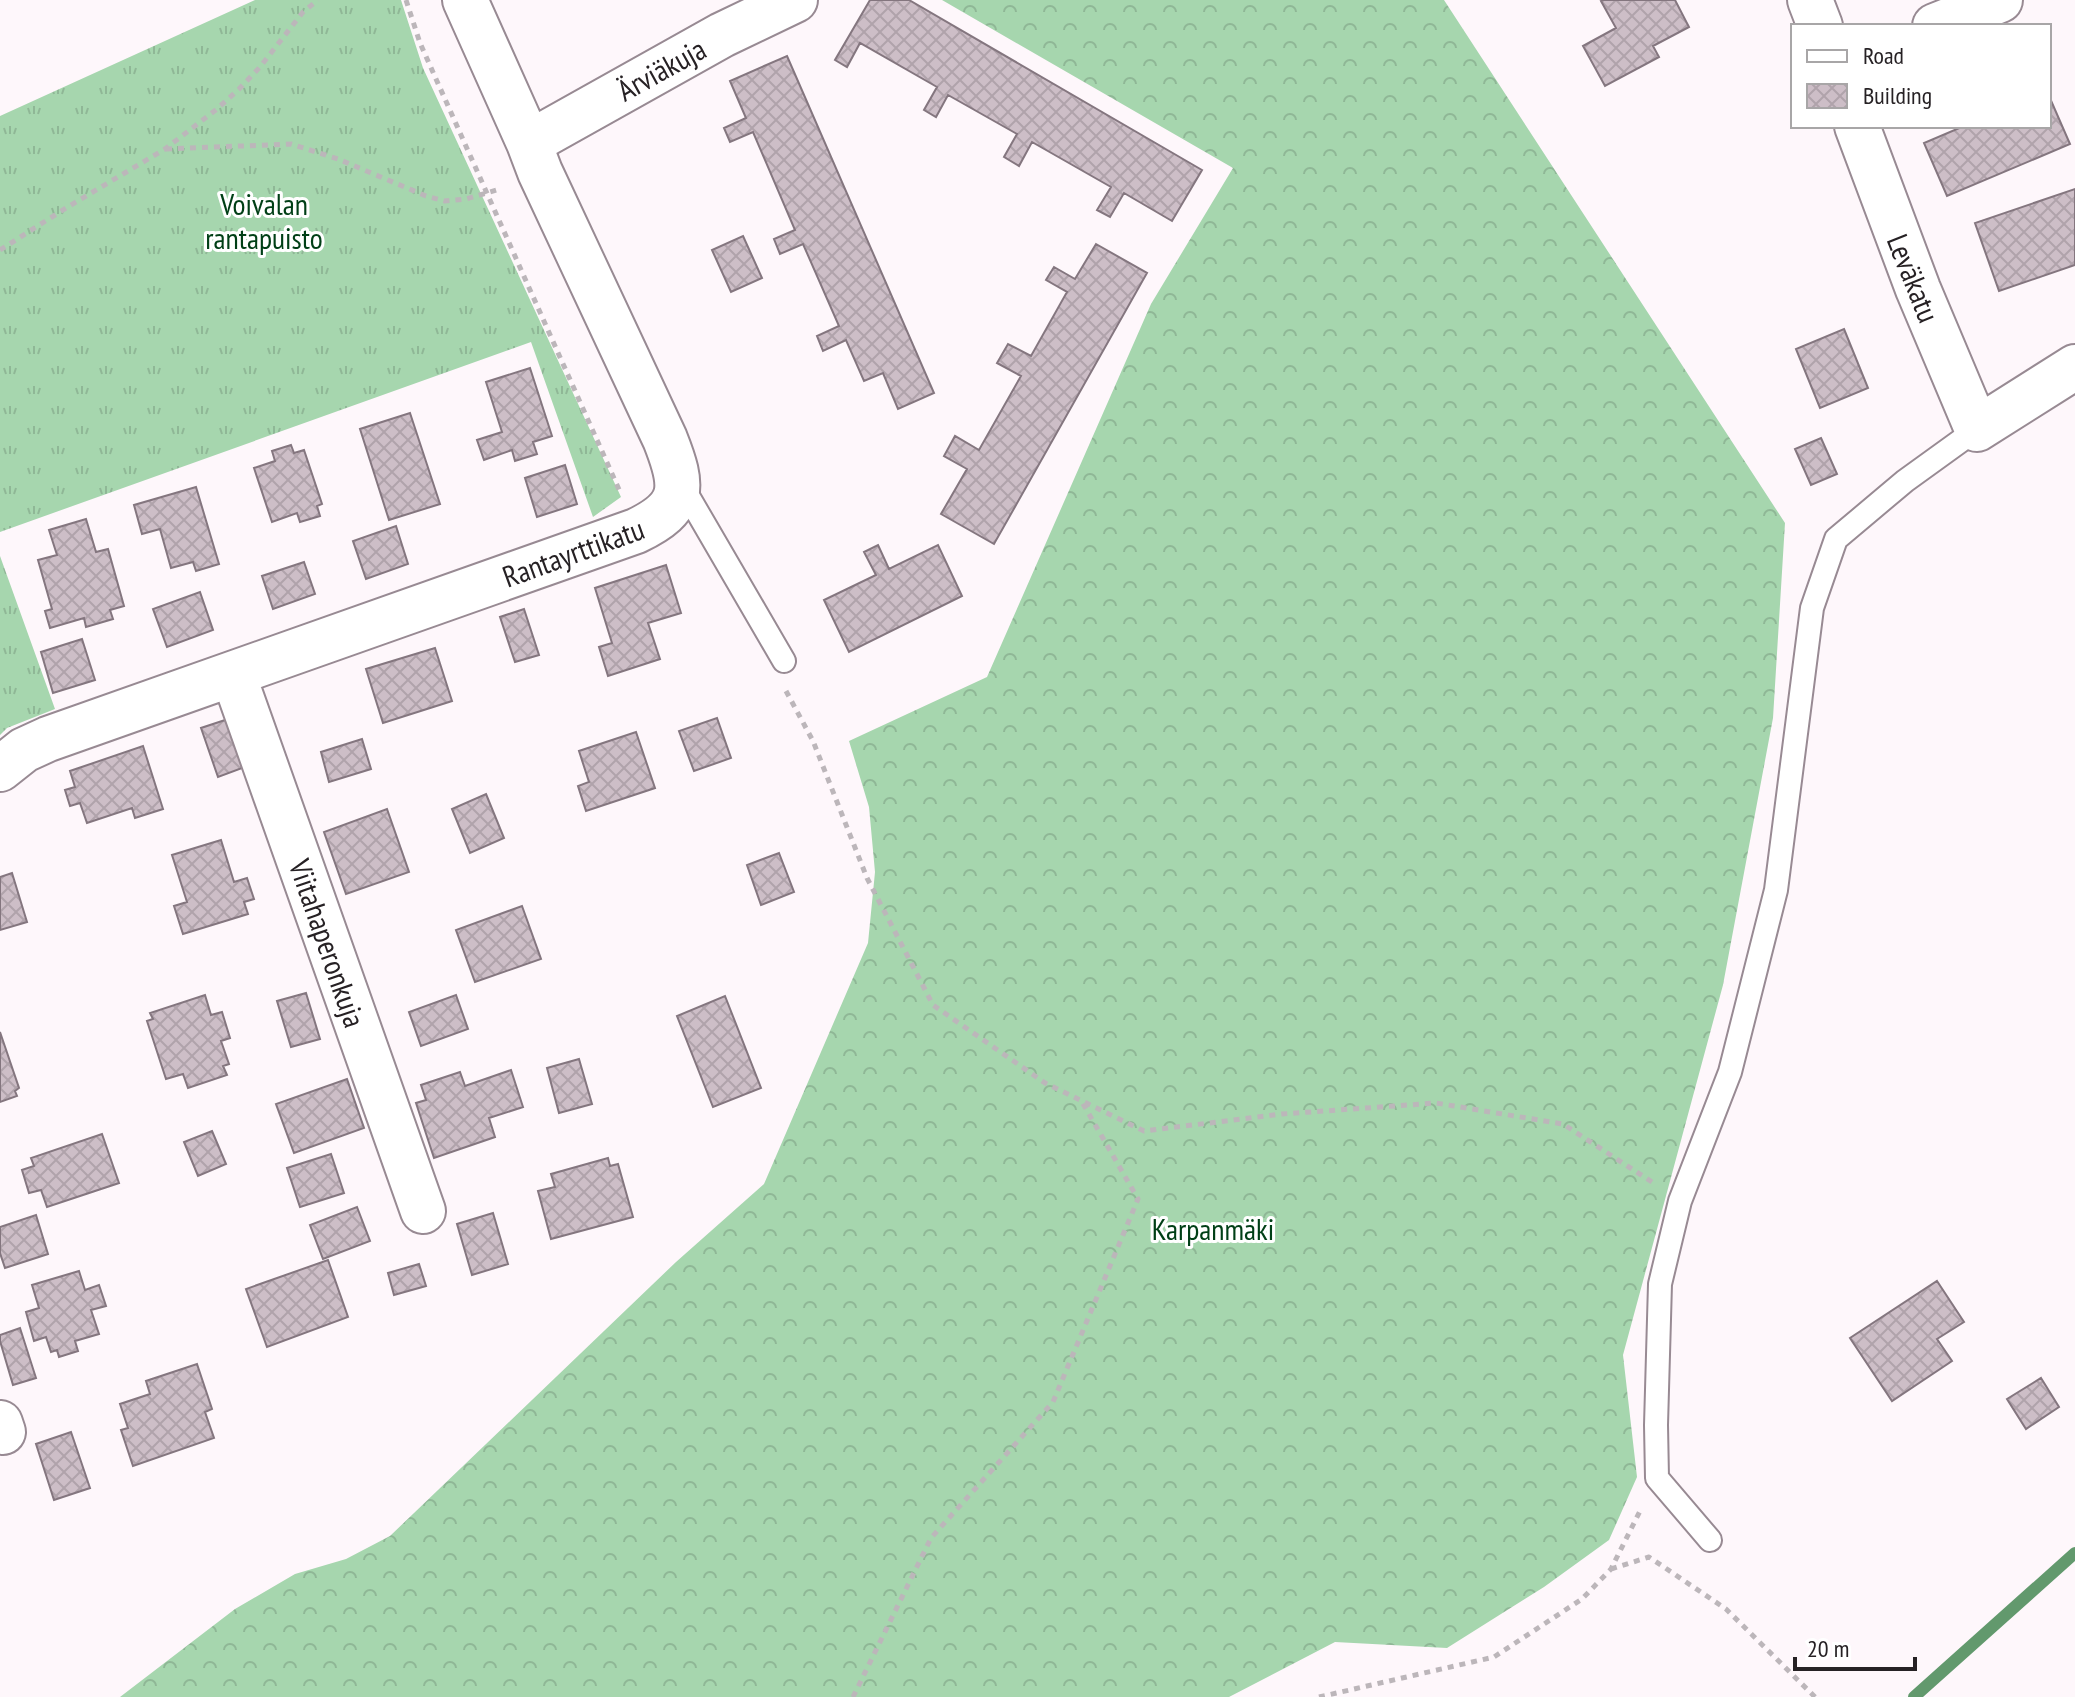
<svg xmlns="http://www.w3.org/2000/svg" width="2075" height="1697" font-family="'PT Sans Narrow',sans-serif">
	<defs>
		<pattern id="grass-tufts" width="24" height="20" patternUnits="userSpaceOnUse" patternTransform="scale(2)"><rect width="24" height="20" fill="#a6d6ae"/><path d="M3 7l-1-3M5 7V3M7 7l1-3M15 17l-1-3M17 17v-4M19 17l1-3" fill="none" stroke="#8fb796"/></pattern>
		<pattern id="forest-crowns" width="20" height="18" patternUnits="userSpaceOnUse" patternTransform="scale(2)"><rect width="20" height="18" fill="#a6d6ae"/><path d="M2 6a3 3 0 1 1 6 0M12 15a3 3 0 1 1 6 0" fill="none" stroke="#8fb796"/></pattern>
		<pattern id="building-cross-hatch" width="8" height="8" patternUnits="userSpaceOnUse" patternTransform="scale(2)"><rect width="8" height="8" fill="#cdbec7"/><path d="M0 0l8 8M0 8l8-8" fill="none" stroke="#b0a3ab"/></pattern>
	</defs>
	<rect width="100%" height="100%" fill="#fef7fb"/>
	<!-- grass -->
	<path fill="url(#grass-tufts)" d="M 255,0 L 401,0 L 423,68 L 621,497 L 593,517 L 531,342 L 0,532 L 0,116 Z
		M 0,556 L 55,709 L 7,728 L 0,735 Z"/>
	<!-- forest -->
	<path fill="url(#forest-crowns)" d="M 942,0 L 1444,0 L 1785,523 L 1773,718 L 1723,985 L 1623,1355 L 1637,1477 L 1609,1540 L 1544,1587 L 1447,1648 L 1335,1642 L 1229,1697 L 120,1697 L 235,1609 L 295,1574 L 346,1559 L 390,1536 L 676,1262 L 764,1184 L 868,943 L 875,872 L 869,807 L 849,741 L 987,677 L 1151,304 L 1233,168 Z"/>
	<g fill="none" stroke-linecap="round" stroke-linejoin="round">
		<!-- stream -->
		<path stroke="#62996d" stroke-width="12" d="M 1914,1697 L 2075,1553"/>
	</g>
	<!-- building -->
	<path fill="url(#building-cross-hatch)" stroke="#84767f" stroke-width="2" d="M 870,0 L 909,0 L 1202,170 L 1172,221 L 1124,193 L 1110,217 L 1097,210 L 1111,187 L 1032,142 L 1019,166 L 1004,157 L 1017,134 L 948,95 L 936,117 L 924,110 L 937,87 L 860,43 L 847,67 L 835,60 Z
		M 1604,0 L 1675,0 L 1689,27 L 1653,46 L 1659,57 L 1605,86 L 1583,46 L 1616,28 L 1601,1 Z
		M 787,56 L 934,393 L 898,409 L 883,373 L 864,381 L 846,340 L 823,351 L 817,336 L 839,326 L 803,244 L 780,254 L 774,239 L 795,230 L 753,132 L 730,142 L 724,128 L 746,118 L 730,81 Z
		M 2049,96 L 2070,144 L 1947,196 L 1924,143 L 1964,126 L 2049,126 Z
		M 2075,189 L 2075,265 L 1999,291 L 1975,223 Z
		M 743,236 L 762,278 L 731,292 L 712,250 Z
		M 1096,244 L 1147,273 L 994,544 L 941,514 L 967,469 L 944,456 L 955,436 L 979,450 L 1021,376 L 997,363 L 1008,344 L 1031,356 L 1067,292 L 1046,280 L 1054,267 L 1075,279 Z
		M 1844,329 L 1868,388 L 1820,408 L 1796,349 Z
		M 530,368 L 552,436 L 533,442 L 537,454 L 515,461 L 512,450 L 484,460 L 477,440 L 502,432 L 486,382 Z
		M 410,413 L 440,504 L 389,520 L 360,429 Z
		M 1821,438 L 1837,474 L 1811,485 L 1795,449 Z
		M 291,445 L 294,453 L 304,450 L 322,504 L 317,506 L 320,516 L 300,522 L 297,513 L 272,522 L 254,468 L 275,461 L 272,451 Z
		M 565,465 L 577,504 L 537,517 L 525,478 Z
		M 196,487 L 219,564 L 196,571 L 193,562 L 171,568 L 160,529 L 142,534 L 134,505 Z
		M 86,519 L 96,552 L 108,549 L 124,606 L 110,610 L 113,619 L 86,627 L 84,618 L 50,628 L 45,611 L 52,609 L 38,560 L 57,555 L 49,530 Z
		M 396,526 L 408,564 L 366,579 L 353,541 Z
		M 878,545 L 889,569 L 938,545 L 962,596 L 849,652 L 824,600 L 876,575 L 864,552 Z
		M 304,562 L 315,594 L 273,609 L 262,576 Z
		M 666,565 L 681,613 L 648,623 L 660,659 L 608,676 L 599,647 L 612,643 L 595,588 Z
		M 200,592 L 213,630 L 167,647 L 153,609 Z
		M 524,609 L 539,655 L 515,662 L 500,617 Z
		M 82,639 L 95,680 L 53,693 L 41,652 Z
		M 435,648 L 452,701 L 383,723 L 366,669 Z
		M 717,718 L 731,758 L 694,771 L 679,731 Z
		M 228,719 L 245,767 L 218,777 L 201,728 Z
		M 636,732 L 655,788 L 586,811 L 578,786 L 589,782 L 579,751 Z
		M 362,739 L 371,769 L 329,782 L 321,752 Z
		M 143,746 L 163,809 L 135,818 L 132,808 L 87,823 L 80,803 L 70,806 L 65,790 L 75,787 L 70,771 Z
		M 486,794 L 504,838 L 470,853 L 452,809 Z
		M 387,809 L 409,872 L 346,894 L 324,832 Z
		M 221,840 L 234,882 L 247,878 L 254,899 L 244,902 L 248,914 L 183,934 L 174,906 L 187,902 L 172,855 Z
		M 779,853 L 794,892 L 761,905 L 747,865 Z
		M 12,873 L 27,922 L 0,930 L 0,877 Z
		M 522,906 L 541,959 L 475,982 L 456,930 Z
		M 306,993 L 320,1039 L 291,1047 L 277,1001 Z
		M 205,995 L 211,1015 L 222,1012 L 230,1038 L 221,1041 L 229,1064 L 223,1066 L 227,1075 L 188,1088 L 183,1074 L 166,1079 L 147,1021 L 153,1019 L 150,1013 Z
		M 456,995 L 468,1029 L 421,1046 L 409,1012 Z
		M 725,996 L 761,1088 L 713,1107 L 677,1016 Z
		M 0,1032 L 19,1088 L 15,1091 L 17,1096 L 0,1102 Z
		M 579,1059 L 592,1104 L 559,1113 L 547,1068 Z
		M 511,1070 L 523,1107 L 489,1118 L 495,1137 L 434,1158 L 416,1103 L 426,1100 L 421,1085 L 460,1072 L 465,1086 Z
		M 347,1079 L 364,1128 L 294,1153 L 276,1104 Z
		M 212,1131 L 226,1164 L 198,1176 L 184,1142 Z
		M 102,1134 L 119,1183 L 47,1207 L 41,1190 L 29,1193 L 22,1170 L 34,1166 L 31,1158 Z
		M 331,1154 L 344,1193 L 300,1207 L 287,1168 Z
		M 608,1158 L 610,1166 L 618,1164 L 633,1217 L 551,1239 L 538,1191 L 555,1187 L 551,1174 Z
		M 357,1207 L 370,1241 L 323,1259 L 310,1225 Z
		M 493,1213 L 508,1264 L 472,1275 L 457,1224 Z
		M 36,1215 L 48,1254 L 5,1268 L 0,1253 L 0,1227 Z
		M 328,1260 L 348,1317 L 267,1347 L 246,1289 Z
		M 419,1264 L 426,1286 L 394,1295 L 388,1273 Z
		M 79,1271 L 85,1290 L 99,1285 L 106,1306 L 91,1310 L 99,1334 L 75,1341 L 78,1351 L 59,1357 L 57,1350 L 51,1352 L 46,1337 L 34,1341 L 26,1312 L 39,1308 L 32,1285 Z
		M 1937,1281 L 1964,1322 L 1937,1339 L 1952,1361 L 1892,1401 L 1850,1338 Z
		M 20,1328 L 36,1378 L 13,1385 L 0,1341 L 0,1335 Z
		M 197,1364 L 212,1409 L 205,1412 L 214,1438 L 133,1466 L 121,1430 L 128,1428 L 120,1404 L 150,1394 L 146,1381 Z
		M 2041,1378 L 2059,1407 L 2026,1429 L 2007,1399 Z
		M 71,1432 L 90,1488 L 54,1500 L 36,1444 Z"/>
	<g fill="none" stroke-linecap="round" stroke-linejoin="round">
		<!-- service casing -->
		<g stroke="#988a93" stroke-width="26">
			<path id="service" d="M 681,484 L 784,661
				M 1710,1540 L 1657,1478 L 1656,1425 L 1660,1284 L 1680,1201 L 1730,1072 L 1776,890 L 1812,608 L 1836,539 L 1905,481 L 1977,429"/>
		</g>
		<!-- minor casing -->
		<g stroke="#988a93" stroke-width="48">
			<path id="minor" d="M 1810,0 L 1820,26
				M 1935,26 L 2000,0
				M 1857,126 L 1918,289 L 1977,429 L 2075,367
				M 529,143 L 722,35 L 795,0
				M 233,674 L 423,1211
				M 0,769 L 24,750 L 48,739 L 636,531 C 686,507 684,487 665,439 L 540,172 L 529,143 L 465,0
				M 0,1423 L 3,1432"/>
		</g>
		<!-- path -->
		<path stroke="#bcb6ba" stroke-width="5" stroke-dasharray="6 6" stroke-linecap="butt" d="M 406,0 L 420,43 L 621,494
			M 166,149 L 291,144 L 338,159 L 426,196 L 445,201 L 466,199 L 500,189
			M 0,250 L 66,208 L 165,149 L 217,109 L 239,89 L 260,67 L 303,12 L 318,0
			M 786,691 L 813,741 L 867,878 L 933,1005 L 1045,1083 L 1144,1131 L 1282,1114 L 1436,1103 L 1563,1124 L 1655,1184
			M 1611,1569 L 1649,1557 L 1726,1609 L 1815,1697
			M 853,1697 L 931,1538 L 1053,1402 L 1138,1199 L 1082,1102
			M 1319,1697 L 1494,1657 L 1582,1599 L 1611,1569 L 1642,1507"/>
		<!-- service -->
		<use href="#service" stroke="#fff" stroke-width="22"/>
		<!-- minor -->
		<use href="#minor" stroke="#fff" stroke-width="44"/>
	</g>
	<g text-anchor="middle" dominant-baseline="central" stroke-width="6" stroke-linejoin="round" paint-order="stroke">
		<!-- street labels -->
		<g font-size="30" fill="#262124" stroke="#fff">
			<text transform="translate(661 69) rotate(-29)">Ärviäkuja</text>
			<text transform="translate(1914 278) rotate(68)">Leväkatu</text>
			<text transform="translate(573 552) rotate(-20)">Rantayrttikatu</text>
			<text transform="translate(328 943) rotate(71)">Viitahaperonkuja</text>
		</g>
		<!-- park labels -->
		<g font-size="30" fill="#003f16" stroke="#fff">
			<text x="264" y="203">Voivalan<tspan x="264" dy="34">rantapuisto</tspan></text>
			<text x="1213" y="1228">Karpanmäki</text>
		</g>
	</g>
	<!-- legend -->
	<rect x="1791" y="24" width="260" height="104" fill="#ffffff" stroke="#a8a6a7" stroke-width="2"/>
	<rect x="1807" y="50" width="40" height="12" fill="#ffffff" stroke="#a8a6a7" stroke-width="2"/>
	<text x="1863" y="64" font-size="24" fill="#262124">Road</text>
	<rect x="1807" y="84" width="40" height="24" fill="url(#building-cross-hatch)" stroke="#a8a6a7" stroke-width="2"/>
	<text x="1863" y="104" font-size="24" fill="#262124">Building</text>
	<!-- scale -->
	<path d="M1795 1657v12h120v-12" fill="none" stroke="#262124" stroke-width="4"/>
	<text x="1807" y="1657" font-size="24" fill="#262124" stroke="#ffffff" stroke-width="6" paint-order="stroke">20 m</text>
</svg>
